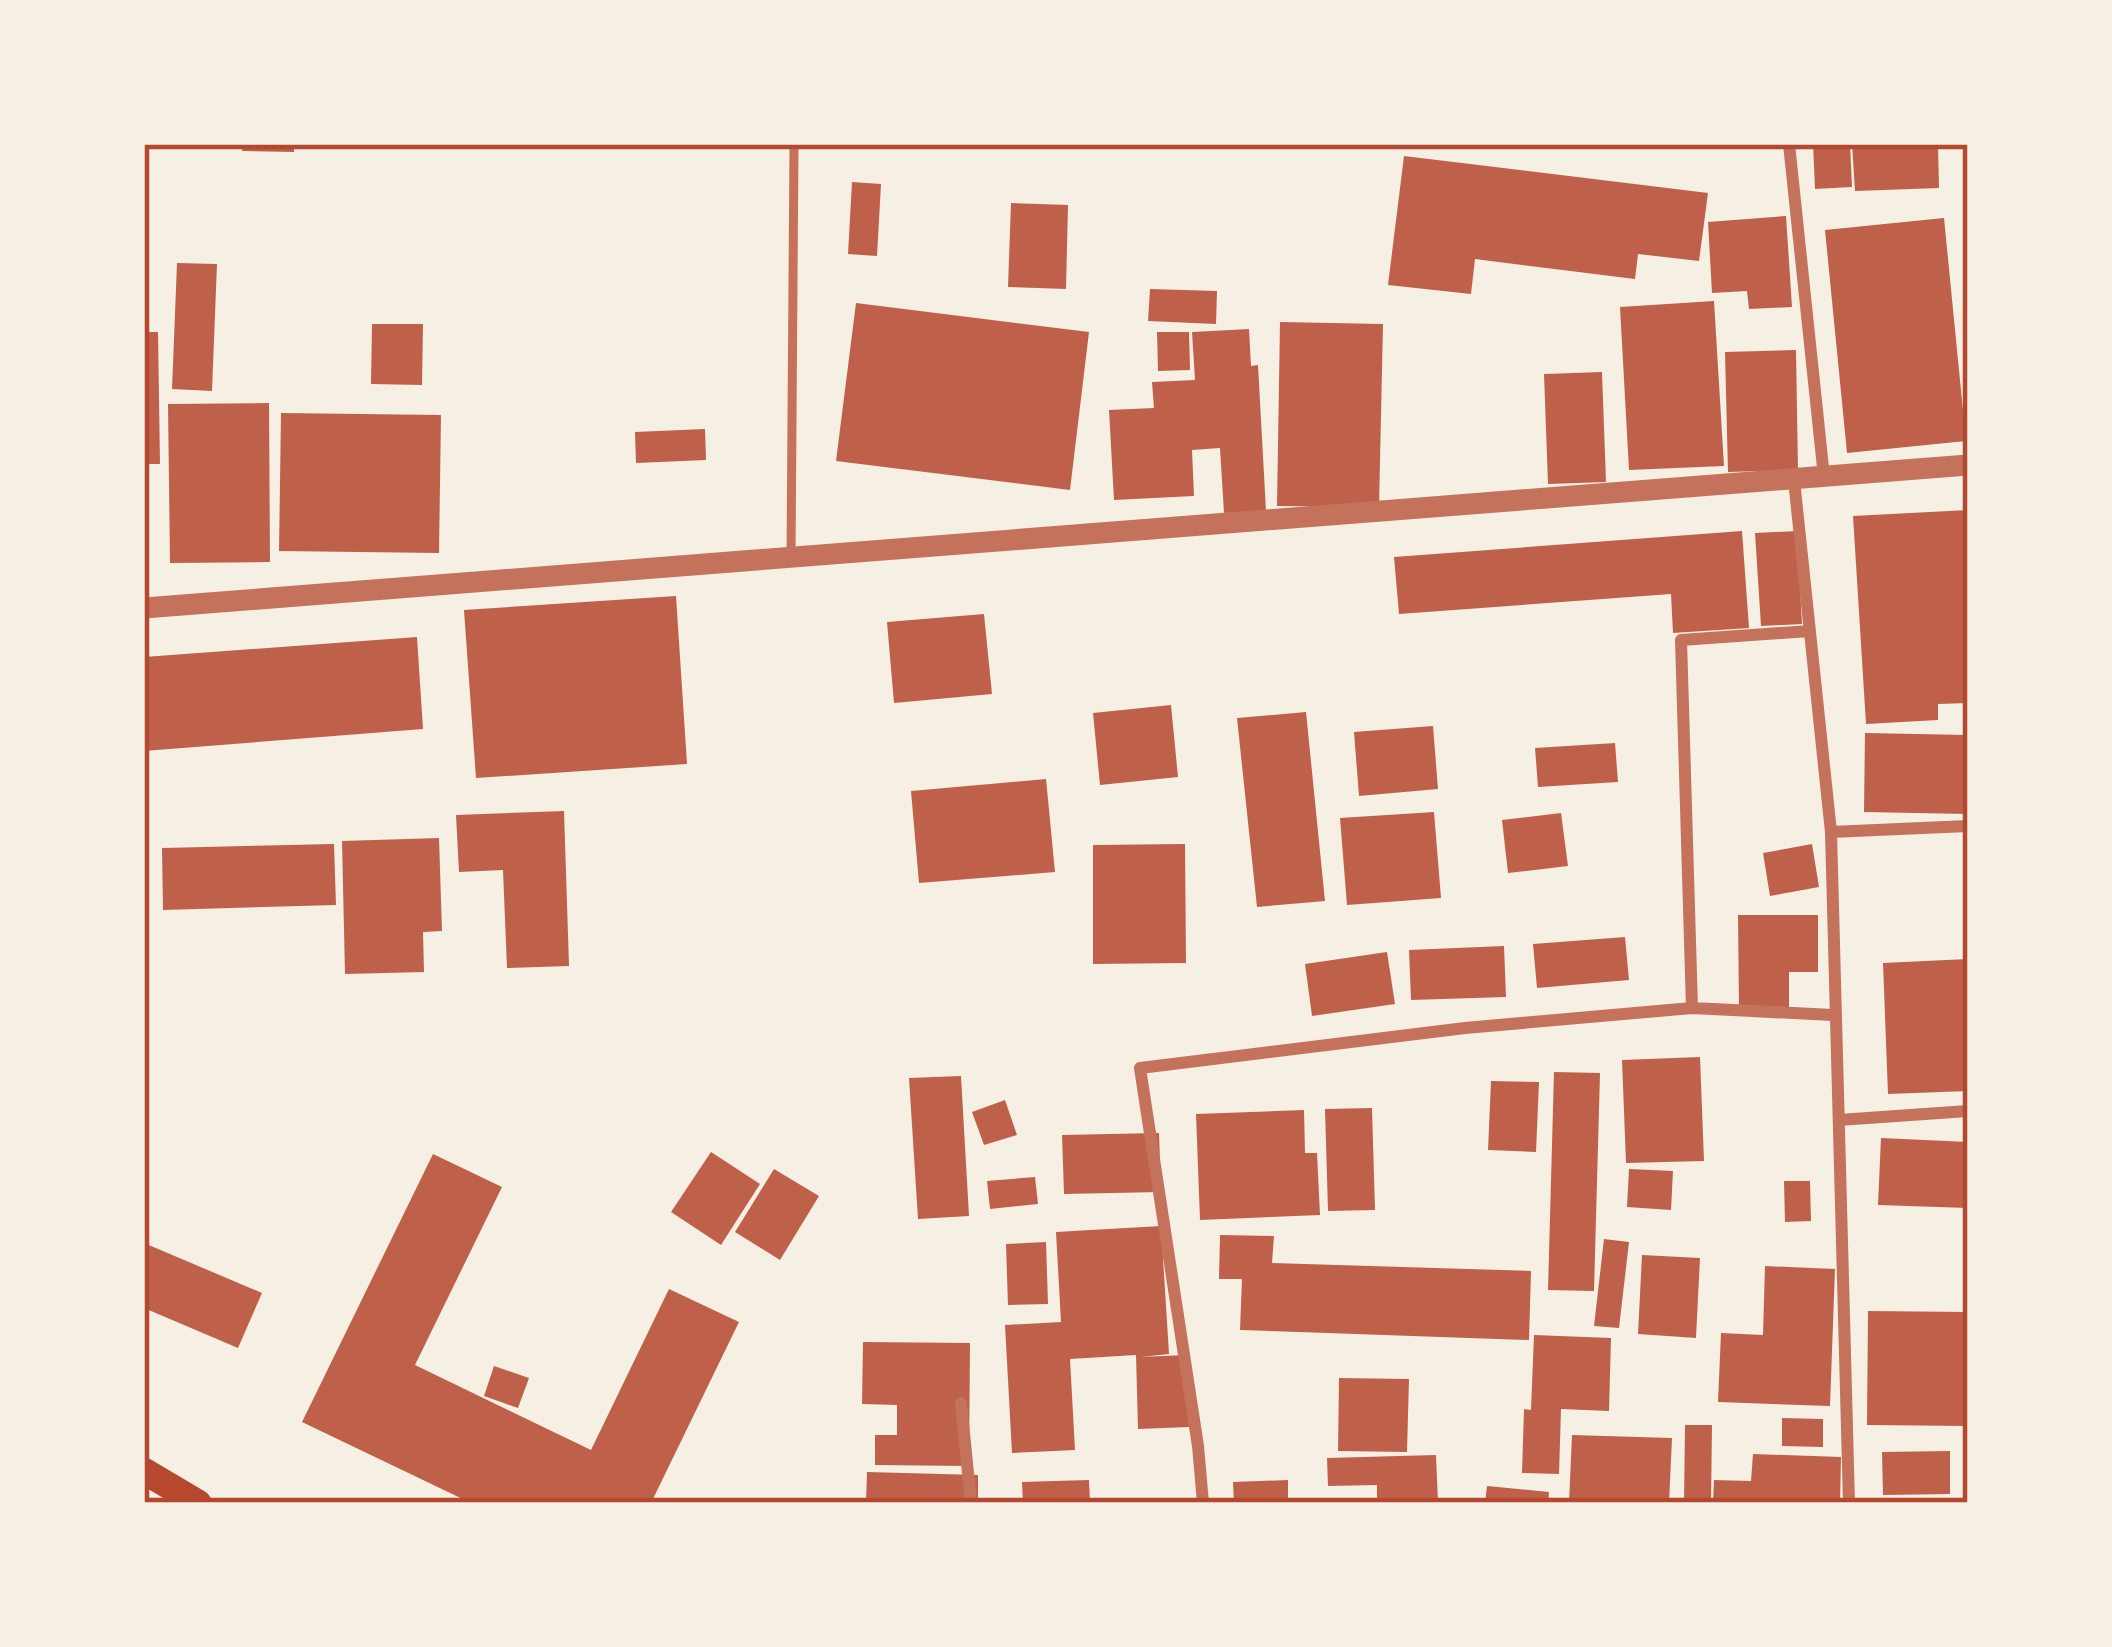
<svg xmlns="http://www.w3.org/2000/svg" width="2112" height="1647" font-family="'DejaVu Sans',sans-serif">
	<rect width="100%" height="100%" fill="#f6efe4"/>
	<!-- building -->
	<path fill="#bf614a" d="M 243,144 L 294,144 L 294,152 L 242,151 Z
		M 1813,144 L 1850,144 L 1852,187 L 1815,189 Z
		M 1852,144 L 1938,144 L 1939,188 L 1855,191 Z
		M 1404,156 L 1708,193 L 1699,261 L 1638,254 L 1635,279 L 1475,259 L 1471,294 L 1388,285 Z
		M 852,182 L 881,184 L 877,256 L 848,254 Z
		M 1011,203 L 1068,205 L 1066,289 L 1008,287 Z
		M 1786,216 L 1792,307 L 1749,309 L 1747,291 L 1712,293 L 1708,222 Z
		M 1944,218 L 1966,441 L 1847,453 L 1825,230 Z
		M 177,263 L 217,264 L 212,391 L 172,389 Z
		M 1150,289 L 1217,291 L 1216,324 L 1148,321 Z
		M 1714,301 L 1724,466 L 1629,470 L 1620,307 Z
		M 856,303 L 1089,332 L 1070,490 L 836,461 Z
		M 1280,322 L 1383,324 L 1379,507 L 1277,506 Z
		M 372,324 L 423,324 L 422,385 L 371,384 Z
		M 1249,329 L 1251,366 L 1258,365 L 1266,511 L 1224,513 L 1220,448 L 1192,450 L 1194,496 L 1114,500 L 1109,410 L 1154,408 L 1152,382 L 1195,380 L 1192,332 Z
		M 144,332 L 158,332 L 160,464 L 144,464 Z
		M 1157,332 L 1189,332 L 1190,370 L 1158,371 Z
		M 1796,350 L 1798,470 L 1728,472 L 1725,352 Z
		M 1602,372 L 1606,482 L 1548,484 L 1544,374 Z
		M 269,403 L 270,562 L 170,563 L 168,404 Z
		M 281,413 L 441,415 L 439,553 L 279,551 Z
		M 705,429 L 706,460 L 636,463 L 635,432 Z
		M 1968,510 L 1968,703 L 1938,704 L 1938,720 L 1866,724 L 1853,516 Z
		M 1742,531 L 1749,628 L 1673,633 L 1671,594 L 1399,614 L 1394,557 Z
		M 1797,531 L 1802,624 L 1761,626 L 1755,533 Z
		M 676,596 L 687,764 L 476,778 L 464,610 Z
		M 984,614 L 992,694 L 894,703 L 887,622 Z
		M 417,637 L 423,729 L 144,751 L 144,657 Z
		M 1171,705 L 1178,777 L 1100,785 L 1093,713 Z
		M 1306,712 L 1325,901 L 1257,907 L 1237,718 Z
		M 1433,726 L 1438,789 L 1359,796 L 1354,732 Z
		M 1865,733 L 1968,735 L 1968,814 L 1864,812 Z
		M 1615,743 L 1618,782 L 1538,787 L 1535,748 Z
		M 1046,779 L 1055,872 L 919,883 L 911,791 Z
		M 564,811 L 569,966 L 507,968 L 503,870 L 459,872 L 456,815 Z
		M 1434,812 L 1441,898 L 1347,905 L 1340,818 Z
		M 1561,813 L 1568,866 L 1508,873 L 1502,820 Z
		M 439,838 L 442,931 L 423,932 L 424,972 L 345,974 L 342,841 Z
		M 334,844 L 336,905 L 163,910 L 162,848 Z
		M 1185,844 L 1186,963 L 1093,964 L 1093,845 Z
		M 1812,844 L 1819,887 L 1770,896 L 1763,853 Z
		M 1738,915 L 1818,915 L 1818,972 L 1789,972 L 1789,1009 L 1739,1009 Z
		M 1625,937 L 1629,980 L 1537,988 L 1533,944 Z
		M 1504,946 L 1506,997 L 1411,1000 L 1409,950 Z
		M 1387,952 L 1395,1004 L 1312,1016 L 1305,964 Z
		M 1968,959 L 1968,1091 L 1888,1094 L 1883,963 Z
		M 1700,1057 L 1704,1161 L 1626,1163 L 1622,1060 Z
		M 1554,1072 L 1600,1073 L 1594,1291 L 1548,1290 Z
		M 961,1076 L 969,1216 L 918,1219 L 909,1078 Z
		M 1491,1081 L 1539,1082 L 1536,1152 L 1488,1150 Z
		M 1005,1100 L 1017,1135 L 984,1145 L 972,1112 Z
		M 1372,1108 L 1375,1210 L 1328,1211 L 1325,1109 Z
		M 1304,1110 L 1305,1153 L 1317,1153 L 1320,1215 L 1200,1220 L 1196,1114 Z
		M 1159,1133 L 1161,1192 L 1064,1194 L 1062,1135 Z
		M 1881,1138 L 1968,1142 L 1968,1208 L 1878,1205 Z
		M 711,1152 L 760,1184 L 721,1245 L 671,1212 Z
		M 433,1154 L 502,1187 L 415,1365 L 591,1450 L 669,1289 L 739,1322 L 651,1503 L 471,1503 L 302,1422 Z
		M 774,1169 L 819,1196 L 780,1260 L 735,1232 Z
		M 1629,1169 L 1673,1171 L 1671,1210 L 1627,1207 Z
		M 1035,1177 L 1038,1204 L 990,1209 L 987,1181 Z
		M 1784,1181 L 1810,1181 L 1811,1221 L 1785,1222 Z
		M 1161,1226 L 1169,1354 L 1141,1357 L 1186,1355 L 1189,1427 L 1138,1429 L 1136,1355 L 1070,1359 L 1075,1450 L 1012,1453 L 1005,1325 L 1061,1322 L 1056,1232 Z
		M 1220,1235 L 1274,1236 L 1272,1263 L 1531,1271 L 1529,1340 L 1240,1330 L 1242,1279 L 1219,1279 Z
		M 1604,1239 L 1629,1242 L 1619,1328 L 1594,1326 Z
		M 1046,1242 L 1048,1304 L 1008,1305 L 1006,1244 Z
		M 144,1243 L 262,1293 L 238,1348 L 144,1308 Z
		M 1642,1255 L 1700,1258 L 1696,1338 L 1638,1334 Z
		M 1765,1266 L 1835,1269 L 1830,1406 L 1718,1402 L 1721,1333 L 1763,1335 Z
		M 1868,1311 L 1968,1312 L 1968,1426 L 1867,1425 Z
		M 1534,1335 L 1611,1338 L 1609,1411 L 1561,1409 L 1559,1474 L 1522,1473 L 1524,1409 L 1531,1410 Z
		M 863,1342 L 970,1343 L 969,1466 L 875,1465 L 875,1435 L 897,1435 L 897,1405 L 862,1404 Z
		M 494,1366 L 529,1378 L 518,1408 L 484,1396 Z
		M 1339,1378 L 1409,1379 L 1407,1452 L 1338,1451 Z
		M 1782,1418 L 1823,1419 L 1823,1447 L 1782,1446 Z
		M 1685,1425 L 1712,1425 L 1711,1503 L 1684,1503 Z
		M 1572,1435 L 1672,1438 L 1669,1503 L 1569,1503 Z
		M 1950,1451 L 1950,1494 L 1883,1495 L 1882,1452 Z
		M 1753,1454 L 1841,1457 L 1840,1503 L 1713,1503 L 1714,1480 L 1751,1481 Z
		M 1436,1455 L 1438,1503 L 1377,1503 L 1377,1485 L 1328,1486 L 1327,1458 Z
		M 867,1472 L 978,1475 L 978,1503 L 866,1503 Z
		M 1089,1480 L 1090,1503 L 1023,1503 L 1022,1482 Z
		M 1288,1480 L 1288,1503 L 1234,1503 L 1233,1482 Z
		M 1487,1486 L 1549,1492 L 1548,1503 L 1485,1503 Z"/>
	<g fill="none" stroke-linecap="round" stroke-linejoin="round">
		<!-- service -->
		<path stroke="#c5725c" stroke-width="9" d="M 791,558 L 794,144"/>
		<!-- minor -->
		<path stroke="#c5725c" stroke-width="12" d="M 1789,144 L 1824,477
			M 1794,480 L 1831,832 L 1849,1503
			M 1831,832 L 1968,826
			M 1692,1008 L 1681,640 L 1810,631
			M 1839,1120 L 1968,1111
			M 961,1403 L 971,1503
			M 1203,1503 L 1198,1446 L 1140,1068 L 1465,1028 L 1692,1008 L 1833,1015"/>
		<!-- tertiary -->
		<path stroke="#c5725c" stroke-width="21" d="M 144,608 L 1968,465"/>
		<!-- primary -->
		<path stroke="#b5482f" stroke-width="27" d="M 144,1471 L 198,1503"/>
	</g>
	<!-- border -->
	<rect width="2112" height="1647" fill="none" stroke="#f6efe4" stroke-width="294"/>
	<rect x="147" y="147" width="1818" height="1353" fill="none" stroke="#b5482f" stroke-width="4.5"/>
</svg>
